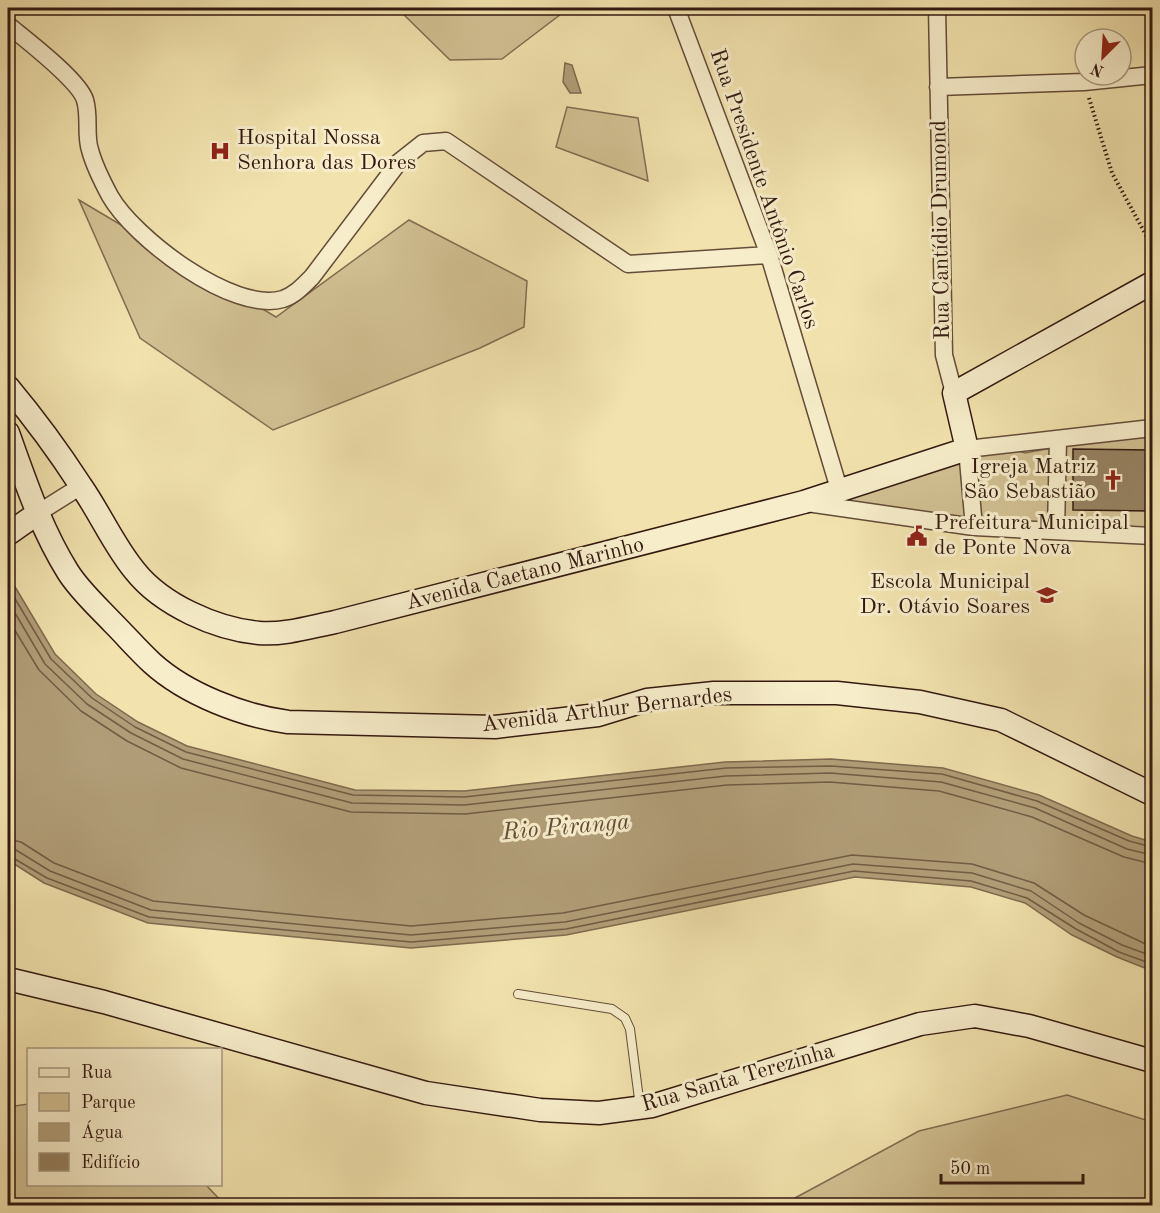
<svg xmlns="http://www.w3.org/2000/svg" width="1160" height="1213" font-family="'Old Standard TT',serif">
	<rect width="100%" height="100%" fill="#f2e3ae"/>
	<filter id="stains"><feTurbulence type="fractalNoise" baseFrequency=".00333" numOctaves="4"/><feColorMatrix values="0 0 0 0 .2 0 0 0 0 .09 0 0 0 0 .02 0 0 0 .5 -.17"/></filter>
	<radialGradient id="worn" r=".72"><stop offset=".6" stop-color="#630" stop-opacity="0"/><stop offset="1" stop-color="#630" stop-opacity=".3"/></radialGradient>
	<!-- green -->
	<path fill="#d2c193" stroke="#826d52" stroke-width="1.5" d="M 397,8 L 558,8 L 561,14 L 502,59 L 450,60 Z
		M 567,107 L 638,118 L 648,181 L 556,147 Z
		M 79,200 L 276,317 L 409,220 L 527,281 L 524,327 L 480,348 L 273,430 L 140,338 Z
		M 1152,430 L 1152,536 L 804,502 L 967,449 L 1015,450 L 1025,453 Z
		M 1067,1095 L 1152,1122 L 1152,1205 L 782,1205 L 919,1131 Z
		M 28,1104 L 28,1184 L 206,1185 L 225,1205 L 8,1205 L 8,1107 Z"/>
	<!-- water -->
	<path fill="#b19e78" stroke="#7f694e" stroke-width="1.5" d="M 565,63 L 572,65 L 581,93 L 570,93 L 563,82 Z
		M 8,575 L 55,654 L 96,694 L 138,722 L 187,746 L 355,790 L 464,791 L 725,762 L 831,759 L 943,768 L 1039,795 L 1132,836 L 1152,842 L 1152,971 L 1117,957 L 1072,935 L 1025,903 L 971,887 L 855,877 L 566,935 L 411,948 L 148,923 L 44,883 L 8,860 Z"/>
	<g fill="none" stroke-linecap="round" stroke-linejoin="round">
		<!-- shore -->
		<path stroke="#725c44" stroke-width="1.5" d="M 8,587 L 51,659 L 92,698 L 135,727 L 186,752 L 353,795 L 464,797 L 726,768 L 831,766 L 942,774 L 1037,801 L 1129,841 L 1152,847
			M 8,601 L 45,664 L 87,704 L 131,733 L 183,759 L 352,803 L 464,805 L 726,776 L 830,773 L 941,782 L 1035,808 L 1127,849 L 1152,855
			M 8,619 L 39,670 L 81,711 L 127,741 L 181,768 L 351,812 L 465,814 L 727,785 L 830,782 L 939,791 L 1032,817 L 1124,857 L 1152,864
			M 8,839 L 21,842 L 54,863 L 153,901 L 411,926 L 563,913 L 852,855 L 972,864 L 1034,883 L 1084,915 L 1152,947
			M 8,848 L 16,850 L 50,871 L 151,910 L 411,935 L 565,922 L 853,864 L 972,873 L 1031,891 L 1079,923 L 1122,945 L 1152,956
			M 8,855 L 47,878 L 149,917 L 411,942 L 566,929 L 854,871 L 971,881 L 1027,898 L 1076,929 L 1119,952 L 1152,964"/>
	</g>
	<!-- building -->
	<path fill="#968262" stroke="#331910" stroke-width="1.5" d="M 1073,449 L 1152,450 L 1152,511 L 1073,510 Z"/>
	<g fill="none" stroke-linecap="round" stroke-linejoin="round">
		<!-- lane casing -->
		<g stroke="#634c38" stroke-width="10">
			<path id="lane" d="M 518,994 L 612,1009 L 625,1018 L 630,1029 L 640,1107"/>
		</g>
		<!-- street casing -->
		<g stroke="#634c38" stroke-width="19">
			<path id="street" d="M 676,8 L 769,255 L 839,489
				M 937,8 L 944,355 L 954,393
				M 8,25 C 25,39 79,80 85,100 C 90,116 85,135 90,150 C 94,165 103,183 110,196 C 133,237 233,314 283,299 C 295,295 303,286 312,277 L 399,162 L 423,143 L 446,141 L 628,264 L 769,255
				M 938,87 L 1084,82 L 1152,75
				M 807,503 L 974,527 L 1152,536
				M 38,513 L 81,486
				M 974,527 L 967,449 L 1152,428
				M 1056,530 L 1058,440"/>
		</g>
		<!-- secondary casing -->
		<g stroke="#331910" stroke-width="25">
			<path id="secondary" d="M 8,387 C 34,418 59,452 81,486 C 100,513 114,546 135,571 C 162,605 216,629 259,633 C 284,635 310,627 335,622 L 804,502 L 967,449 L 954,393 L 1152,283
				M 8,433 C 25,480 41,529 68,572 C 80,591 98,607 113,623 C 126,636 138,650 152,663 C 186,694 243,716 288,722 L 495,727 L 598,715 L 647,700 L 714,693 L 837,693 L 920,702 L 1001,720 L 1152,794
				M 8,534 L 38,513
				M 8,979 L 104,1002 L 426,1093 L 540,1110 L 599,1113 L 652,1106 L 920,1024 L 975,1016 L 1029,1026 L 1152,1061"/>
		</g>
		<!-- path -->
		<path stroke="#331910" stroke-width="4" stroke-dasharray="1.5 3" stroke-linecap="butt" d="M 1089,98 L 1112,173 L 1152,246"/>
		<!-- lane -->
		<use href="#lane" stroke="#f7edca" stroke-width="8"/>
		<!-- street -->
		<use href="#street" stroke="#f7edca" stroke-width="16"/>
		<!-- secondary -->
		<use href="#secondary" stroke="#f7edca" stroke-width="22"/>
	</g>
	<!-- icons -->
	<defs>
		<g id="hospital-bare" transform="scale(1.62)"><path d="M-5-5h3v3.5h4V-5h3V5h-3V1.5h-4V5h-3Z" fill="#8f2418" stroke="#f7edca" stroke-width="2.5" paint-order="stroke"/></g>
		<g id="church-bare" transform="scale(1.62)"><path d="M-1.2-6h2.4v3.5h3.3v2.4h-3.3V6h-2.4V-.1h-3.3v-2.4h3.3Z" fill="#8f2418" stroke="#f7edca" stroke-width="2.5" paint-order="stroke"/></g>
		<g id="civic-bare" transform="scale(1.62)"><path d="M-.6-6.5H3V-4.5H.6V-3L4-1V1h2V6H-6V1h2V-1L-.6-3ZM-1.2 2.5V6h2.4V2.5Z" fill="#8f2418" stroke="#f7edca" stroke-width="2.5" paint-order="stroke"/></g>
		<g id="school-bare" transform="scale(1.62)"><path d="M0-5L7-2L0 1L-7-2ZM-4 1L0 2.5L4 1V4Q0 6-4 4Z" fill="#8f2418" stroke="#f7edca" stroke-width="2.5" paint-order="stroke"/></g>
	</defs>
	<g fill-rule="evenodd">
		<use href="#hospital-bare" x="220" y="151"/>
		<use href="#church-bare" x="1113" y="480"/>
		<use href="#civic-bare" x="917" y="536"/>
		<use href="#school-bare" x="1047" y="595"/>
	</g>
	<g text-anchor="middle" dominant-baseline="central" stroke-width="6" stroke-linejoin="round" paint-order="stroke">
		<!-- poi labels -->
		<g font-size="22" fill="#331910" stroke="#f7edca" text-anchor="start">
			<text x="237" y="138">Hospital Nossa<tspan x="237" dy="25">Senhora das Dores</tspan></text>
			<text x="1096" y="467" text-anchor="end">Igreja Matriz<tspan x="1096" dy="25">São Sebastião</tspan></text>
			<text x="934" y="523">Prefeitura Municipal<tspan x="934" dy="25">de Ponte Nova</tspan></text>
			<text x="1030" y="582" text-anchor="end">Escola Municipal<tspan x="1030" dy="25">Dr. Otávio Soares</tspan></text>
		</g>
		<!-- street labels -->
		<g font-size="22" fill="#331910" stroke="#f7edca">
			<text transform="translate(764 189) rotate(71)">Rua Presidente Antônio Carlos</text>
			<text transform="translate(941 230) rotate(-91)">Rua Cantídio Drumond</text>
			<text transform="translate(525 574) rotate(-14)">Avenida Caetano Marinho</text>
			<text transform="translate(607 710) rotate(-7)">Avenida Arthur Bernardes</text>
			<text transform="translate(738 1078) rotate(-16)">Rua Santa Terezinha</text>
		</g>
		<!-- water labels -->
		<g font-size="24" font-style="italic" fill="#654e3a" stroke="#f7edca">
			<text transform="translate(566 828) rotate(-5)">Rio Piranga</text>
		</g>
	</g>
	<!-- margin -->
	<rect width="1160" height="1213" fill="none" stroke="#f2e3ae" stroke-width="30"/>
	<rect x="9" y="9" width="1142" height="1195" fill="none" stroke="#331910" stroke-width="3"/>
	<rect x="15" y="15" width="1130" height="1183" fill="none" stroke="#331910" stroke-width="1.5"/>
	<!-- legend -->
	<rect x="27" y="1048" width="195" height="138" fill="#f7edca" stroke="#a99880" stroke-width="1.5"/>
	<rect x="39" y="1068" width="30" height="9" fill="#f7edca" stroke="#a99880" stroke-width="1.5"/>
	<text x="81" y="1078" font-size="18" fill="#331910">Rua</text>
	<rect x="39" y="1093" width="30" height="18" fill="#d2c193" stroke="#a99880" stroke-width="1.5"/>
	<text x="81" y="1108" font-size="18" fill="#331910">Parque</text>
	<rect x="39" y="1123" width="30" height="18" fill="#b19e78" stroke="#a99880" stroke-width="1.5"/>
	<text x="81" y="1138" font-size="18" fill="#331910">Água</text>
	<rect x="39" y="1153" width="30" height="18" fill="#968262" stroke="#a99880" stroke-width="1.5"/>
	<text x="81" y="1168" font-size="18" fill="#331910">Edifício</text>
	<!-- north arrow -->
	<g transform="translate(1103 57) rotate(204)"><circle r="28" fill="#f7edca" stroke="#a99880" stroke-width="1.5"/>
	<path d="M0-4.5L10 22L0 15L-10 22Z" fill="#8f2418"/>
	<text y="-9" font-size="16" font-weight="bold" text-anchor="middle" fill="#331910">N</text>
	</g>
	<!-- scale -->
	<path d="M941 1174v9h142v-9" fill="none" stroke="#331910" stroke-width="3"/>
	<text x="950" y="1174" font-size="18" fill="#331910" stroke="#f7edca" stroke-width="4.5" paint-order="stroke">50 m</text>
	<rect width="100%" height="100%" filter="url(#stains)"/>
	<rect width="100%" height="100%" fill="url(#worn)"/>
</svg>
